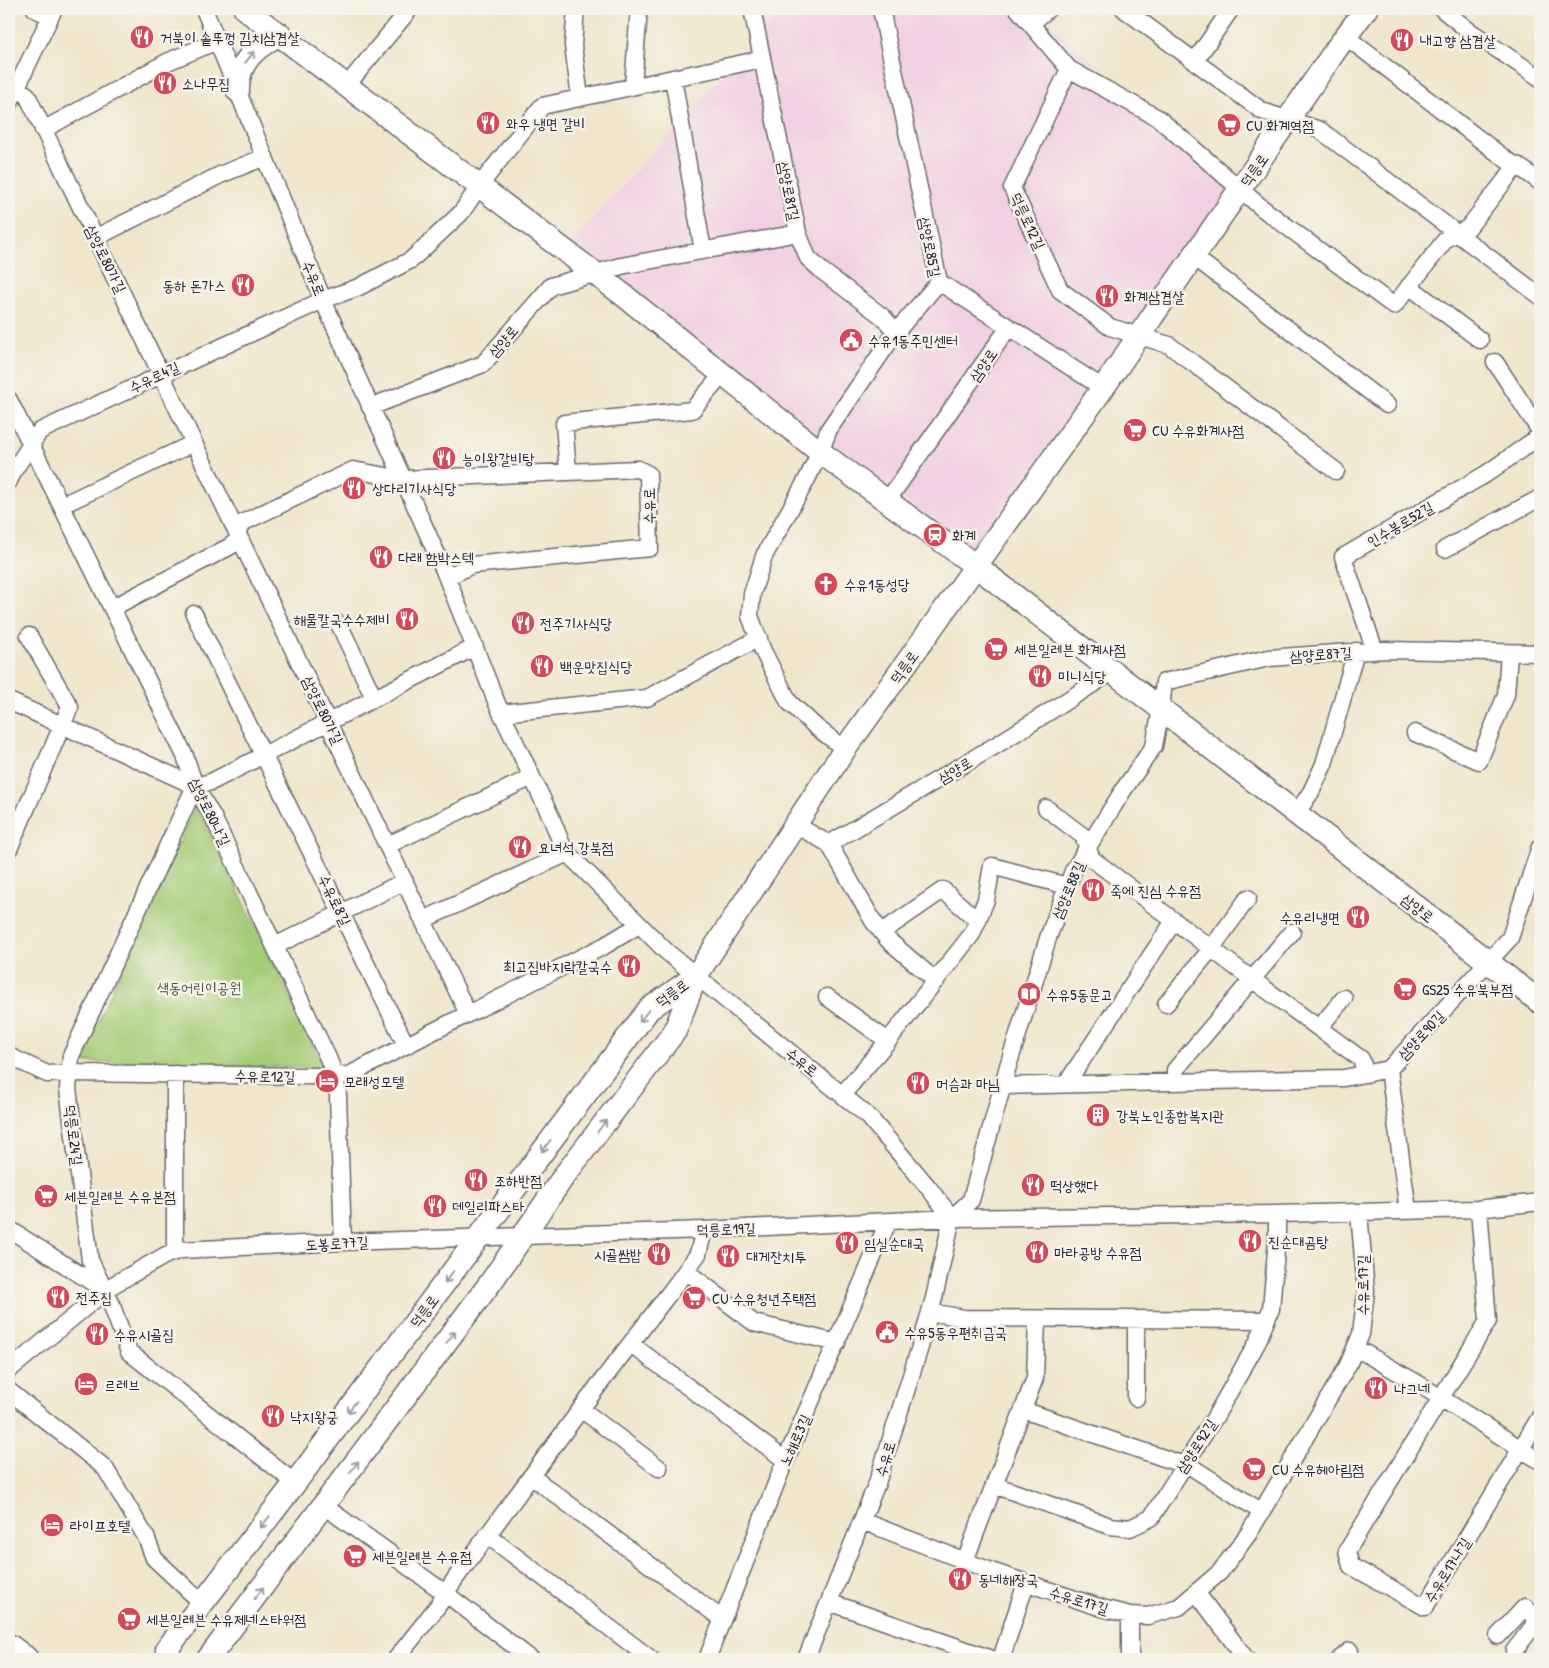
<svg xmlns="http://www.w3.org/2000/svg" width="1549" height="1668" font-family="'Patrick Hand','Poor Story',sans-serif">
	<rect width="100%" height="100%" fill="#f7f3e8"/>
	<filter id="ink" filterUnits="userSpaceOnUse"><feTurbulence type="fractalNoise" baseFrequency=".02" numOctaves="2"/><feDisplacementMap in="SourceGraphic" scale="10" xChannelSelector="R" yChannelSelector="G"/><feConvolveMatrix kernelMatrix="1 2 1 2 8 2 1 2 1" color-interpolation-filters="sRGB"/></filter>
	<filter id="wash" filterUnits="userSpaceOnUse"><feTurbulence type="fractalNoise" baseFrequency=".0096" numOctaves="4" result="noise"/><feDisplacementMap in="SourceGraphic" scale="20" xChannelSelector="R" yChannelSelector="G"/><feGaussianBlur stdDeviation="1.12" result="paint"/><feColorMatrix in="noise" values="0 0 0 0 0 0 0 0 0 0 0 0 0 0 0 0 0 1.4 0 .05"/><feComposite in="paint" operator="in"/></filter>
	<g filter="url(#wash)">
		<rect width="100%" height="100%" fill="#f0e6cc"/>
		<!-- built -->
		<path fill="#f1d0e3" d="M 782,9 L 1031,9 L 1236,184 L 973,550 L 565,250 Z"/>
		<!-- green -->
		<path fill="#a4cc77" stroke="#637759" d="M 196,805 L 273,961 L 324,1068 L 80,1062 Z"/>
	</g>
	<g filter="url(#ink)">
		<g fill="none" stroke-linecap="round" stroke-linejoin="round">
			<!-- minor casing -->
			<g stroke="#6a676e" stroke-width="19">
				<path id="minor" d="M 35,9 L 50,16
					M 204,9 L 326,307 L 443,568 L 498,706 L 551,817 L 564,850 L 667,952 L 868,1116 L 928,1187 L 952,1218
					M 576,9 L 573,45 L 580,98
					M 752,9 L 798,233 L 808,258 L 822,271 L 883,317 L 896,332
					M 881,9 L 939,282
					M 1018,9 L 1069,69 L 1158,118 L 1262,208 L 1394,306 L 1446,239 L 1468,228 L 1517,165
					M 1124,9 L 1262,111 L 1320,130 L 1540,296
					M 1442,9 L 1468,30 L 1540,78
					M 1031,24 L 1048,9
					M 1345,36 L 1508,161 L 1521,168 L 1540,182
					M 1195,61 L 1231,9
					M 1069,69 L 1012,188 L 1060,290 L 1110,327 L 1169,345 L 1336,471
					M 673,78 L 703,251
					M 9,83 L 27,95 L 468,1014
					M 347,85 L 410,9
					M 633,86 L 639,9
					M 9,104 L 54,9
					M 43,130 L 167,62 L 217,41
					M 95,238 L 220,175 L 265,157
					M 1193,256 L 1387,405
					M 939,282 L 1103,388
					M 1409,286 L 1480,340
					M 1495,362 L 1540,431
					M 9,400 L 185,756 L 195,786 L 213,817 L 328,1058 L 335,1076 L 338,1095 L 343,1242
					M 370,407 L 483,364 L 551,286 L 621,266 L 798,233
					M 568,472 L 564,423 L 692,410 L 723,374
					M 9,481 L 14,470 L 40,431 L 323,300 L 359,287 L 411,260 L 461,213 L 480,185 L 542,106 L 762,59
					M 887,501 L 1009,327
					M 62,505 L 194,443
					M 237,532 L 244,522 L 353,470 L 403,479 L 638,469 L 648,474 L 650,548 L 472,565 L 447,577
					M 1445,549 L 1540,498
					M 112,608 L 229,547 L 240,539
					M 194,614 L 406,1045
					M 339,624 L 374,698
					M 1375,651 L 1343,557 L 1486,474 L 1540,436
					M 9,701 L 195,786
					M 501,713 L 647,698 L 759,638
					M 1415,733 L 1479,761 L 1506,695 L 1509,653
					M 845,749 L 816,727 L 789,702 L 763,651 L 750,616 L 752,594 L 764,556 L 806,481 L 820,452 L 829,429 L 896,332 L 939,282
					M 195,786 L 71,1056 L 68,1089 L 90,1260 L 112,1306 L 129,1352 L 295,1483
					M 195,786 L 211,782 L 475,647
					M 1046,808 L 1083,836 L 1092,859 L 1253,980 L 1361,1059 L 1366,1074
					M 1296,814 L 1311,792 L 1324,764 L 1356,651
					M 796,825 L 829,844 L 998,744 L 1112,672
					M 829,844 L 873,921 L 888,940 L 936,981
					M 388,845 L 532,777
					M 9,849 L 70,707 L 29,636
					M 423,920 L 568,853
					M 882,932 L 943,890 L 978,921
					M 275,946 L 405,881
					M 827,997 L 888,1041
					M 1166,1004 L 1211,949 L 1248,898
					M 1319,1028 L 1344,998
					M 9,1056 L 47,1074 L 70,1073 L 307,1076 L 349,1075 L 434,1031 L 604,946 L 639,925
					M 1389,1069 L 1510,938 L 1540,847
					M 1389,1069 L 1408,1211
					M 1175,1081 L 1175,1070 L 1292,932
					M 1066,1084 L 1174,921
					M 1003,1086 L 1344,1078 L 1389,1069
					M 842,1095 L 888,1041 L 972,934 L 986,900 L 992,866 L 1067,886
					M 1479,1209 L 1488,1321 L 1347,1551 L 1351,1566 L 1425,1607 L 1540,1417
					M 952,1218 L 971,1200 L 1008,1066 L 1049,935 L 1073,871 L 1124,789 L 1154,746 L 1161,709 L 1164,682 L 1269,658 L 1336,653 L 1386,650 L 1540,653
					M 9,1229 L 104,1290
					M 175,1252 L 175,1074
					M 686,1271 L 754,1323 L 837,1343
					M 930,1312 L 964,1318 L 1266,1320
					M 631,1344 L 785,1460
					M 1356,1348 L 1422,1386 L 1540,1461
					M 9,1370 L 93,1301 L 104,1290 L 166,1255 L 181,1250 L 343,1242 L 704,1230 L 952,1218 L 1277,1214 L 1477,1209 L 1540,1202
					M 9,1391 L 105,1468 L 146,1537 L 154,1558 L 202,1603
					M 1136,1398 L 1136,1319
					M 581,1409 L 659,1468
					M 1023,1410 L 1193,1468 L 1262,1512
					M 531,1476 L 722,1619
					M 994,1485 L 1110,1526 L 1130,1528 L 1151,1518 L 1215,1417 L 1257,1343 L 1271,1309 L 1277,1239 L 1277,1214
					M 324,1506 L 445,1593 L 531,1659
					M 862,1521 L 991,1571 L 1102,1608 L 1130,1615 L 1148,1616 L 1179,1607 L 1220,1572 L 1249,1533 L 1348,1365 L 1361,1334 L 1366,1291 L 1359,1213
					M 487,1535 L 651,1659
					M 965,1561 L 1035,1378 L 1037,1319
					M 1196,1592 L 1246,1659
					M 829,1602 L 992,1659
					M 1498,1636 L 1525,1607 L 1540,1622
					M 1514,1651 L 1538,1620
					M 396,1659 L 437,1607 L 455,1579 L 598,1386 L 677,1283 L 698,1254 L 704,1230
					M 707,1659 L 781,1471 L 888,1222
					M 806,1659 L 877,1483 L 920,1347 L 934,1298 L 952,1218
					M 1001,1659 L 1026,1583
					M 1130,1659 L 1130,1615
					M 1340,1659 L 1350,1651"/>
			</g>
			<!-- secondary casing -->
			<g stroke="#6a676e" stroke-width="25">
				<path id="secondary" d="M 245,9 L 622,294 L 820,452 L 976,566 L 1540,1002
					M 238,91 C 237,62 256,47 280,34
					M 169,1659 L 167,1649 L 295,1483 L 649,1009 L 696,976
					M 208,1659 L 491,1282 L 564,1176 L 675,1031 L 696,976 L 845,749 L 1103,388 L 1337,48 L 1366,9"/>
			</g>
			<!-- primary casing -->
			<g stroke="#6a676e" stroke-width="28">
				<path id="primary" d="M 9,1647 L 25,1659"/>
			</g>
			<!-- minor -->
			<use href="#minor" stroke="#fff" stroke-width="16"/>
			<!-- secondary -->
			<use href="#secondary" stroke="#fff" stroke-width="22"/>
			<!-- primary -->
			<use href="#primary" stroke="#fff" stroke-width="25"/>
		</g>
		<!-- one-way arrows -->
		<defs><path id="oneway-shaft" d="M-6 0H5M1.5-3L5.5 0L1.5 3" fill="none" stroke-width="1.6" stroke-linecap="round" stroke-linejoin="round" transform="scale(1.25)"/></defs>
		<g stroke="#9c9ca7">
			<use href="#oneway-shaft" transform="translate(250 57) rotate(-50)"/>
			<use href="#oneway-shaft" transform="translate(644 1016) rotate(127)"/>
			<use href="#oneway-shaft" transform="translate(602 1126) rotate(-53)"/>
			<use href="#oneway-shaft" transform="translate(546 1146) rotate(127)"/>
			<use href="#oneway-shaft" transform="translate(449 1277) rotate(127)"/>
			<use href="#oneway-shaft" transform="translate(451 1337) rotate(-53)"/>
			<use href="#oneway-shaft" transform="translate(352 1407) rotate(127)"/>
			<use href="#oneway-shaft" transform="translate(354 1467) rotate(-53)"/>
			<use href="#oneway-shaft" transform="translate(265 1522) rotate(128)"/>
			<use href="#oneway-shaft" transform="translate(259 1593) rotate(-53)"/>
		</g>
	</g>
	<!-- icons -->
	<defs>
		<g id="restaurant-disc" transform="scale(1.25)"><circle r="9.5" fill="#d1495b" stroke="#f7f3e8"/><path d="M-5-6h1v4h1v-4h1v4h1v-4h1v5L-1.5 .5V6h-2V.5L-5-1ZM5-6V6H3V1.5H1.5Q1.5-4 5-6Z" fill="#fff"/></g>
		<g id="supermarket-disc" transform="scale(1.25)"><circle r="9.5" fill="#d1495b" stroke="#f7f3e8"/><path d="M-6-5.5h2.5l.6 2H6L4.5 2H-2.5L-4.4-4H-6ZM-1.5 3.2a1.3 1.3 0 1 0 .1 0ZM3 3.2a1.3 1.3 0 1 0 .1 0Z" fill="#fff"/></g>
		<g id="civic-disc" transform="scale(1.25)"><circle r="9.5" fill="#d1495b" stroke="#f7f3e8"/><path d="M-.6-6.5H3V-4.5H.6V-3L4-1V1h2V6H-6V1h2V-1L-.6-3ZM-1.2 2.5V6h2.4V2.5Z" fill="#fff"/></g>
		<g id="station-disc" transform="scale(1.25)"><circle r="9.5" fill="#d1495b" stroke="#f7f3e8"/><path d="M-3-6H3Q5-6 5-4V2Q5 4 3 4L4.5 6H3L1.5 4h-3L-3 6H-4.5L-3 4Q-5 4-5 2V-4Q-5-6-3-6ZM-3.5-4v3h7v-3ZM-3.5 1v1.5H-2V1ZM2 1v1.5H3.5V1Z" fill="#fff"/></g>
		<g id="church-disc" transform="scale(1.25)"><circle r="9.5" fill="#d1495b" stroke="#f7f3e8"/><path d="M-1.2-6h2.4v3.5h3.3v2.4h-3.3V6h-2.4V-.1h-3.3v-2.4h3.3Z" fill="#fff"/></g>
		<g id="library-disc" transform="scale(1.25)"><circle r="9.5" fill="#d1495b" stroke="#f7f3e8"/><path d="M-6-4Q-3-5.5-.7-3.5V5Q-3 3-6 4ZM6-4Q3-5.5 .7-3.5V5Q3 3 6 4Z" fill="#fff"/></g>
		<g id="hotel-disc" transform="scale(1.25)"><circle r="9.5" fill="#d1495b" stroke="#f7f3e8"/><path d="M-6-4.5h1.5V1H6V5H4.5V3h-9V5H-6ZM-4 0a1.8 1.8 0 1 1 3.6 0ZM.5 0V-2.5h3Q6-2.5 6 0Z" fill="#fff"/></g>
		<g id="building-disc" transform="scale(1.25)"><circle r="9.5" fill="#d1495b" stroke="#f7f3e8"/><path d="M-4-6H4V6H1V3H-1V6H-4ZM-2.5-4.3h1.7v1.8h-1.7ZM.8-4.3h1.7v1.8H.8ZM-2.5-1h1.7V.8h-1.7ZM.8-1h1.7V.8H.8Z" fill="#fff"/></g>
	</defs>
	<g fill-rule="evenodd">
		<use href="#restaurant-disc" x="142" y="37"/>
		<use href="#restaurant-disc" x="1402" y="40"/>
		<use href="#restaurant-disc" x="165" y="83"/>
		<use href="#restaurant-disc" x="488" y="123"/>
		<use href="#supermarket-disc" x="1229" y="125"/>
		<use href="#restaurant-disc" x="243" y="285"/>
		<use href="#restaurant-disc" x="1107" y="296"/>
		<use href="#civic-disc" x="851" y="340"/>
		<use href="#supermarket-disc" x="1135" y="430"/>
		<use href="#restaurant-disc" x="444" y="458"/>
		<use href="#restaurant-disc" x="354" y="488"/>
		<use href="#station-disc" x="935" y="535"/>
		<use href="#restaurant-disc" x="381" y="557"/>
		<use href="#church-disc" x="826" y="584"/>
		<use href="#restaurant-disc" x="407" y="619"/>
		<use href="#restaurant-disc" x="523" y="623"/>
		<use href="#supermarket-disc" x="996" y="649"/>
		<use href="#restaurant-disc" x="542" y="666"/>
		<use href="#restaurant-disc" x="1040" y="676"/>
		<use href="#restaurant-disc" x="520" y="847"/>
		<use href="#restaurant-disc" x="1093" y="890"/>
		<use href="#restaurant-disc" x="1358" y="917"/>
		<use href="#restaurant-disc" x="629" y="966"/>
		<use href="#supermarket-disc" x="1405" y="989"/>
		<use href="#library-disc" x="1029" y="994"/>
		<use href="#hotel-disc" x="327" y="1081"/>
		<use href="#restaurant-disc" x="918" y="1083"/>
		<use href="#building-disc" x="1098" y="1115"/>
		<use href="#restaurant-disc" x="476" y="1180"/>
		<use href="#restaurant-disc" x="1033" y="1185"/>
		<use href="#supermarket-disc" x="46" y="1196"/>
		<use href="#restaurant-disc" x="435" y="1206"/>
		<use href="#restaurant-disc" x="1250" y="1241"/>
		<use href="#restaurant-disc" x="847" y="1243"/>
		<use href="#restaurant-disc" x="1037" y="1252"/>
		<use href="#restaurant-disc" x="659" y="1254"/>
		<use href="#restaurant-disc" x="728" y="1256"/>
		<use href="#restaurant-disc" x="58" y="1297"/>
		<use href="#supermarket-disc" x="694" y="1298"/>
		<use href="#civic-disc" x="887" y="1332"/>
		<use href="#restaurant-disc" x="97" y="1334"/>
		<use href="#hotel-disc" x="86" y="1384"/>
		<use href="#restaurant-disc" x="1376" y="1388"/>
		<use href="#restaurant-disc" x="273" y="1416"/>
		<use href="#supermarket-disc" x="1254" y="1469"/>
		<use href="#hotel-disc" x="52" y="1525"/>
		<use href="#supermarket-disc" x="355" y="1556"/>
		<use href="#restaurant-disc" x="960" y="1579"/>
		<use href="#supermarket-disc" x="129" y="1619"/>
	</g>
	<g text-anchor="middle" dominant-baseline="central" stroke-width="5" stroke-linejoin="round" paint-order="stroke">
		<!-- poi labels -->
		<g font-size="15" fill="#22223b" stroke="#f7f3e8" text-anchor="start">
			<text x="160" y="37">거북이 솥뚜껑 김치삼겹살</text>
			<text x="1420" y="40">내고향 삼겹살</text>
			<text x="182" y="83">소나무집</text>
			<text x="506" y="123">와우 냉면 갈비</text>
			<text x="1246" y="125">CU 화계역점</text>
			<text x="226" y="285" text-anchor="end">동하 돈가스</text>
			<text x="1124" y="296">화계삼겹살</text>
			<text x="868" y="340">수유1동주민센터</text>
			<text x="1152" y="430">CU 수유화계사점</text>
			<text x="462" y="458">능이왕갈비탕</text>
			<text x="372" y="488">상다리기사식당</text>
			<text x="952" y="535">화계</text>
			<text x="398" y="557">다래 함박스텍</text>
			<text x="844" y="584">수유1동성당</text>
			<text x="390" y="619" text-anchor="end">해물칼국수수제비</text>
			<text x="540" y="623">전주기사식당</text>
			<text x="1014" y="649">세븐일레븐 화계사점</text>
			<text x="560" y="666">백운맛집식당</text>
			<text x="1058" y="676">미니식당</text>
			<text x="538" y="847">요녀석 강북점</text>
			<text x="1110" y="890">죽에 진심 수유점</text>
			<text x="1340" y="917" text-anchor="end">수유리냉면</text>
			<text x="612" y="966" text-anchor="end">최고집바지락칼국수</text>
			<text x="1422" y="989">GS25 수유북부점</text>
			<text x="1046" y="994">수유5동문고</text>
			<text x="344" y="1081">모래성모텔</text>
			<text x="936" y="1083">머슴과 마님</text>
			<text x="1116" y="1115">강북노인종합복지관</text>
			<text x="494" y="1180">조하반점</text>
			<text x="1050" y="1185">떡상했다</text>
			<text x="64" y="1196">세븐일레븐 수유본점</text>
			<text x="452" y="1206">데일리파스타</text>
			<text x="1268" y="1241">진순대곰탕</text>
			<text x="864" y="1243">임실순대국</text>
			<text x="1054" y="1252">마라공방 수유점</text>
			<text x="642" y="1254" text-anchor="end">시골쌈밥</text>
			<text x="746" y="1256">대게잔치투</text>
			<text x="76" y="1297">전주집</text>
			<text x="712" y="1298">CU 수유청년주택점</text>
			<text x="904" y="1332">수유5동우편취급국</text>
			<text x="114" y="1334">수유시골집</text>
			<text x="104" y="1384">르레브</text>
			<text x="1394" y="1388">나그네</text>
			<text x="290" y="1416">낙지왕궁</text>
			<text x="1272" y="1469">CU 수유헤아림점</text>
			<text x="70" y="1525">라이프호텔</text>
			<text x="372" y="1556">세븐일레븐 수유점</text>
			<text x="978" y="1579">동네해장국</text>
			<text x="146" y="1619">세븐일레븐 수유제네스타워점</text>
		</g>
		<!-- street labels -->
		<g font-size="15" fill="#22223b" stroke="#f7f3e8">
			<text transform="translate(1254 170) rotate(-55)">덕릉로</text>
			<text transform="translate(789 191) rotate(79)">삼양로81길</text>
			<text transform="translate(1028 221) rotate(65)">덕릉로12길</text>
			<text transform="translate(930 247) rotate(79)">삼양로85길</text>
			<text transform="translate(106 259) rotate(64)">삼양로80가길</text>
			<text transform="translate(314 278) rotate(68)">수유로</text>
			<text transform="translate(503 341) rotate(-49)">삼양로</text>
			<text transform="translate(983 365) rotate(-55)">삼양로</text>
			<text transform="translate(154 377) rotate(-25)">수유로4길</text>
			<text transform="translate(649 506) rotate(-91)">수유로</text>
			<text transform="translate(1400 524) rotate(-30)">인수봉로52길</text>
			<text transform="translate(1321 654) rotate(-4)">삼양로87길</text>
			<text transform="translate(904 667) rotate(-54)">덕릉로</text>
			<text transform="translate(323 710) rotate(64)">삼양로80가길</text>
			<text transform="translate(955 770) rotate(-31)">삼양로</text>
			<text transform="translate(210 812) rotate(64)">삼양로80나길</text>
			<text transform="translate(1068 890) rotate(-67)">삼양로88길</text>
			<text transform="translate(335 900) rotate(64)">수유로8길</text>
			<text transform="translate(1418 908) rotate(38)">삼양로</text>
			<text transform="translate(672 993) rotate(-36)">덕릉로</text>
			<text transform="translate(1421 1035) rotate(-47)">삼양로90길</text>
			<text transform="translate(802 1062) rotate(39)">수유로</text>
			<text transform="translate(265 1076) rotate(1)">수유로12길</text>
			<text transform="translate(74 1135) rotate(83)">덕릉로24길</text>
			<text transform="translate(726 1229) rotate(-2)">덕릉로19길</text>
			<text transform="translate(337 1243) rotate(-3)">도봉로77길</text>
			<text transform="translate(1362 1285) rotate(-90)">수유로17길</text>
			<text transform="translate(424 1311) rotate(-53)">덕릉로</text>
			<text transform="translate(795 1440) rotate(-66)">노해로3길</text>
			<text transform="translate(1196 1446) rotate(-57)">삼양로92길</text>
			<text transform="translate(885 1459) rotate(-73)">수유로</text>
			<text transform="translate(1447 1570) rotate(-58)">수유로17나길</text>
			<text transform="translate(1079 1600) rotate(17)">수유로17길</text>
		</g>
		<!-- park labels -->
		<g font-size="15" fill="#49554d" stroke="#f7f3e8">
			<text x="199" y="987">색동어린이공원</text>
		</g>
	</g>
	<!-- margin -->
	<rect width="1549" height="1668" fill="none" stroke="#f7f3e8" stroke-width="30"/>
</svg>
